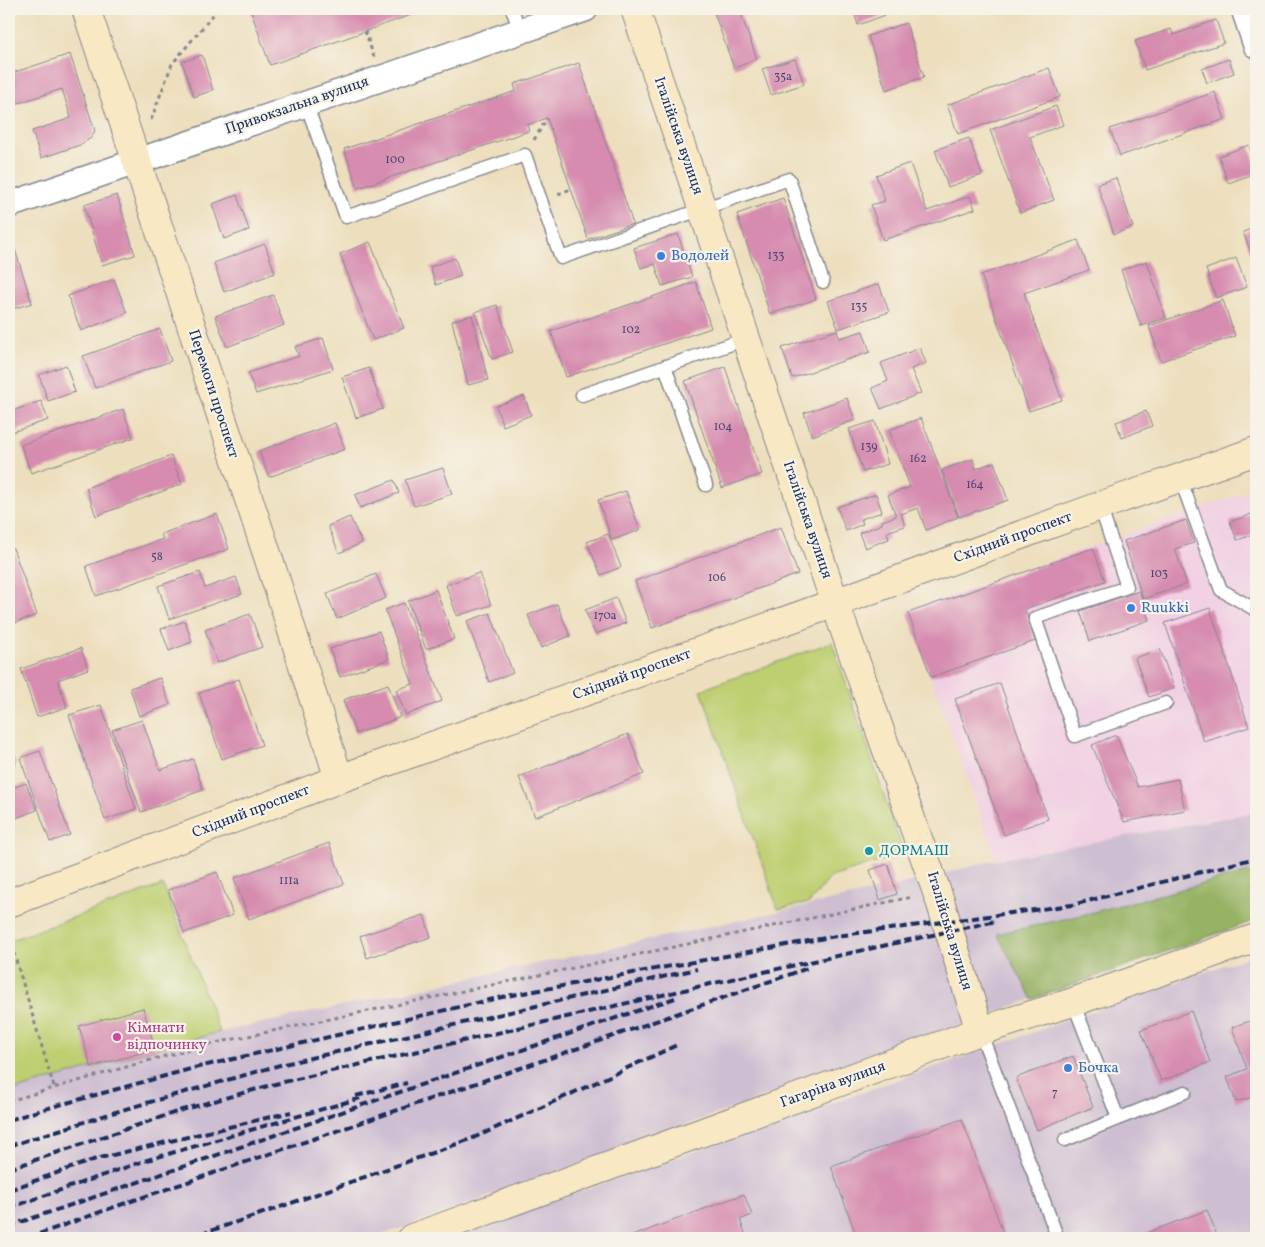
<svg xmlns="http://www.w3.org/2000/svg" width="1265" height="1247" font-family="Vollkorn,serif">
	<rect width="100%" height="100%" fill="#f7f3e8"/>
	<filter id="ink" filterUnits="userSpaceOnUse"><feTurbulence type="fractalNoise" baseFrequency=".02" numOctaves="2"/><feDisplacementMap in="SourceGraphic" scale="10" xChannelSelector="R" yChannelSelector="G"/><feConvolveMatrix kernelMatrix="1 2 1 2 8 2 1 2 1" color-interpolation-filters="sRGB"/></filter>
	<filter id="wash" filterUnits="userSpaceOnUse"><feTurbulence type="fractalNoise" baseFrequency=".0096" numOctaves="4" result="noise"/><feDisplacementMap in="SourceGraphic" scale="20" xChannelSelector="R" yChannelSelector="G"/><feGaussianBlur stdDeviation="1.12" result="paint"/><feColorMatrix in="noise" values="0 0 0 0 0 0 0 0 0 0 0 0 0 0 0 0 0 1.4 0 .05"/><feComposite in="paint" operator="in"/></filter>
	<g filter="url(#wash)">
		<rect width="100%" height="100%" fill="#eddfbd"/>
		<!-- built -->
		<path fill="#f1d0e3" d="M 1256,489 L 1256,812 L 996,860 L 907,611 Z"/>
		<!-- industrial -->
		<path fill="#cebed1" d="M 1256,812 L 1256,870 L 1082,915 L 997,934 L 1032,999 L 408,1226 L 372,1238 L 9,1238 L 9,1092 L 155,1049 L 220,1032 L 874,891 L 996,860 Z
			M 1256,954 L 1256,1238 L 448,1238 Z"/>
		<!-- green -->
		<path fill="#becf71" stroke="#6c7f68" d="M 832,642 L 904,854 L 831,877 L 809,903 L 778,909 L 701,690 Z
			M 163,885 L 220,1032 L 155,1049 L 9,1092 L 9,941 Z"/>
		<!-- forest -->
		<path fill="#96b263" stroke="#587060" d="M 1256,870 L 1256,920 L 1032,999 L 997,934 L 1082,915 Z"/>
		<g id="blocks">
			<!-- building -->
			<path fill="#d68baf" d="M 250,9 L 428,9 L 270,65 Z
				M 716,9 L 739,9 L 757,59 L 734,68 L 713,10 Z
				M 772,9 L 789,9 L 774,14 Z
				M 853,9 L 902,9 L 858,25 Z
				M 1216,20 L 1224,43 L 1145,70 L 1135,41 L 1171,29 L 1173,35 Z
				M 906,23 L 924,77 L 886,90 L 868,36 Z
				M 70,54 L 95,131 L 91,138 L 80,145 L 41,158 L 32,131 L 71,118 L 62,89 L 9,106 L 9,74 Z
				M 202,55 L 213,90 L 194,97 L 182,62 Z
				M 795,59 L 804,84 L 771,95 L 762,69 Z
				M 1229,59 L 1234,73 L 1207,83 L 1202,69 Z
				M 579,63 L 633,224 L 588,239 L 547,118 L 527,125 L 529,131 L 358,188 L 344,149 L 516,91 L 514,84 Z
				M 1049,68 L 1060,97 L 958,134 L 947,105 Z
				M 1215,92 L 1225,119 L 1120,156 L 1110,129 Z
				M 1056,106 L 1063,125 L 1030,137 L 1054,200 L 1020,213 L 990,130 Z
				M 969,138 L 982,175 L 948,187 L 935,150 Z
				M 1249,145 L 1256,165 L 1256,173 L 1228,183 L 1219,156 Z
				M 910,163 L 927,211 L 970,196 L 975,209 L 883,240 L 871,205 L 885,201 L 876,175 Z
				M 1116,178 L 1133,227 L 1114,234 L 1097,184 Z
				M 117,195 L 135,255 L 102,265 L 84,205 Z
				M 237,195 L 249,230 L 224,239 L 212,204 Z
				M 783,198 L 816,299 L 770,314 L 737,214 Z
				M 1256,227 L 1256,266 L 1243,232 Z
				M 678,234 L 692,277 L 662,286 L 655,264 L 641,268 L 634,248 Z
				M 12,240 L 32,303 L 9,310 L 9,241 Z
				M 1078,240 L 1089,270 L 1024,293 L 1062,400 L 1029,411 L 981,275 Z
				M 370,242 L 404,328 L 373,340 L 340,254 Z
				M 265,244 L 275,273 L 224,292 L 214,263 Z
				M 455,258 L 461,276 L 436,285 L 430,267 Z
				M 1236,258 L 1247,287 L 1216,298 L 1206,269 Z
				M 1147,261 L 1166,318 L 1141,326 L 1121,270 Z
				M 114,279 L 127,313 L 81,331 L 68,296 Z
				M 696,282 L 711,328 L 566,377 L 551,331 Z
				M 879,284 L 889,312 L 838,329 L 828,301 Z
				M 273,295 L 284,325 L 227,347 L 215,316 Z
				M 1223,300 L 1235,336 L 1161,361 L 1149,326 Z
				M 497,305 L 513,352 L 492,359 L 475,312 Z
				M 472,315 L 488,380 L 468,385 L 452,321 Z
				M 160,329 L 171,361 L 95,388 L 83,356 Z
				M 837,330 L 839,338 L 863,331 L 870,352 L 792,378 L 782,348 Z
				M 323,338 L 333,369 L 256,394 L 248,373 L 299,356 L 295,347 Z
				M 920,348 L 926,363 L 911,369 L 921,393 L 881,409 L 872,388 L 888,381 L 881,363 Z
				M 66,365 L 75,392 L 48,401 L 39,375 Z
				M 725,367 L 762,474 L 722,488 L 685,381 Z
				M 369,368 L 383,409 L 356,418 L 342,377 Z
				M 524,396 L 531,415 L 503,426 L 496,406 Z
				M 847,398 L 855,420 L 812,436 L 804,413 Z
				M 41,401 L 48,420 L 12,432 L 9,423 L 9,412 Z
				M 123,409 L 133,438 L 31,473 L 21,445 Z
				M 1146,411 L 1152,426 L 1122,438 L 1116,422 Z
				M 921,418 L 958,517 L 926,530 L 918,508 L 901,514 L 905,526 L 887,532 L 889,539 L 865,548 L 859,533 L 882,524 L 882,521 L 896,516 L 888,495 L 910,487 L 889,430 Z
				M 875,421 L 888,464 L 863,472 L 849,429 Z
				M 335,423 L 345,449 L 269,477 L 259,451 Z
				M 171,456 L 182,484 L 96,516 L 86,488 Z
				M 973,459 L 976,469 L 994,462 L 1008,500 L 959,517 L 942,470 Z
				M 443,468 L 452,494 L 414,506 L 405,480 Z
				M 394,480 L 399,493 L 360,508 L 355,495 Z
				M 626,491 L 640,530 L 612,540 L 598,500 Z
				M 876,494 L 882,512 L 861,519 L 863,524 L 846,531 L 837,507 Z
				M 1254,513 L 1256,521 L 1256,534 L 1237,540 L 1230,522 Z
				M 217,514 L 229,549 L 96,596 L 86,566 L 163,539 L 161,534 Z
				M 350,517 L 362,543 L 339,553 L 328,526 Z
				M 1186,520 L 1194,543 L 1175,549 L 1187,584 L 1143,599 L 1124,541 Z
				M 781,527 L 798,574 L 652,628 L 635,581 Z
				M 608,534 L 621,567 L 601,575 L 587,542 Z
				M 13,548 L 37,615 L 9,625 L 9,550 Z
				M 1093,548 L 1105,581 L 1025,609 L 1035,641 L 931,677 L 908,613 Z
				M 200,572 L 205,588 L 236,577 L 242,594 L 169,619 L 158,586 Z
				M 479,573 L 491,605 L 457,616 L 446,585 Z
				M 376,574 L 386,598 L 337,619 L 327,594 Z
				M 436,590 L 454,639 L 426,649 L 408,601 Z
				M 1139,591 L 1149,620 L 1090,641 L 1080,611 Z
				M 616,598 L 626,623 L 595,634 L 585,610 Z
				M 404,603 L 442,701 L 406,715 L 396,690 L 413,684 L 385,610 Z
				M 557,604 L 570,636 L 541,648 L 528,615 Z
				M 1210,608 L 1249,727 L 1204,742 L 1165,623 Z
				M 490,613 L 513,673 L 489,682 L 467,621 Z
				M 250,614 L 262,647 L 217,663 L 205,630 Z
				M 185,621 L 192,642 L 169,651 L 161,629 Z
				M 379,631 L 389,659 L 340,677 L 330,649 Z
				M 81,648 L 88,669 L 58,680 L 67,707 L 37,717 L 21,669 Z
				M 1160,649 L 1174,688 L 1149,697 L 1135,658 Z
				M 160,678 L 170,705 L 139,716 L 130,688 Z
				M 239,679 L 262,745 L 222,759 L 199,693 Z
				M 1000,683 L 1048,819 L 1004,835 L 955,699 Z
				M 388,684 L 400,717 L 356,734 L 343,700 Z
				M 101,705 L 136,809 L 105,820 L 69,715 Z
				M 142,720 L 160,770 L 193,759 L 203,790 L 141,812 L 112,730 Z
				M 628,734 L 644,774 L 535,817 L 519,777 Z
				M 1116,735 L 1138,787 L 1178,779 L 1185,810 L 1124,822 L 1092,745 Z
				M 9,748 L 16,764 L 9,767 Z
				M 40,751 L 70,835 L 50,842 L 20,758 Z
				M 26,783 L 37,810 L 11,820 L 9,814 L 9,789 Z
				M 329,843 L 344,884 L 249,919 L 234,878 Z
				M 888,864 L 897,894 L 880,900 L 870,870 Z
				M 217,872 L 233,915 L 184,933 L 168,890 Z
				M 424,915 L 431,937 L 367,958 L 360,936 Z
				M 143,1008 L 155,1049 L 91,1067 L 79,1026 Z
				M 1191,1011 L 1210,1062 L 1161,1081 L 1141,1030 Z
				M 1256,1019 L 1256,1109 L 1252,1097 L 1236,1102 L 1227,1077 L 1247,1069 L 1232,1027 Z
				M 1073,1056 L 1093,1107 L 1037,1130 L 1016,1078 Z
				M 962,1119 L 1005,1238 L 857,1238 L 831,1166 Z
				M 744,1194 L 752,1215 L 740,1220 L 747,1238 L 627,1238 Z
				M 1207,1210 L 1218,1238 L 1133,1238 Z"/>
		</g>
	</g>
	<g filter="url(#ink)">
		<use href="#blocks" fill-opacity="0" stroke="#84878e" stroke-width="1"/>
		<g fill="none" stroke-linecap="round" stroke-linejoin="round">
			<!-- lane casing -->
			<g stroke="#84878e" stroke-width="15">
				<path id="lane" d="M 512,9 L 520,31
					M 306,103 L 346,217 L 525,155 L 561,258 L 789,179 L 823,282
					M 665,366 L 706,485
					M 582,395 L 746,339
					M 1180,478 L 1221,590 L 1256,610
					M 1100,506 L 1127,587 L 1035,618 L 1075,736 L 1166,703
					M 1073,1002 L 1118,1118
					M 980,1031 L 1057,1236
					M 1065,1140 L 1185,1092"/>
			</g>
			<!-- street casing -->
			<g stroke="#84878e" stroke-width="28">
				<path id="street" d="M 1244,9 L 1256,45
					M 9,205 L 585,9"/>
			</g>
			<!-- secondary casing -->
			<g stroke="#84878e" stroke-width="30">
				<path id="secondary" d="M 86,9 L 282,599 L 339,779
					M 635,9 L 835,603 L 940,901 L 980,1031
					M 9,903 L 339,779 L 835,603 L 1100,506 L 1256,451
					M 412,1238 L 980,1031 L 1073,1002 L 1256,938"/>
			</g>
			<!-- path -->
			<path stroke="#84878e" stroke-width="3" stroke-dasharray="4 4" stroke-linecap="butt" d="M 365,31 L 374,57
				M 151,120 L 172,64 L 218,9
				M 534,140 L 547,118
				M 558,194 L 571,189
				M 9,937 L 54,1087
				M 9,1101 L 154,1059 L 220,1042 L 912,897"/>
			<!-- lane -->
			<use href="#lane" stroke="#fff" stroke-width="12"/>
			<!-- street -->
			<use href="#street" stroke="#fff" stroke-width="25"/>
			<!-- secondary -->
			<use href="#secondary" stroke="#f8e8c3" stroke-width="28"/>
			<!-- rail -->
			<path stroke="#1b2f5e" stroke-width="4" stroke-dasharray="8 4" stroke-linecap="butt" d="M 356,1096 L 407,1083
				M 9,1120 L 41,1110 L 194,1068 L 507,996 L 836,936 L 1072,905 L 1256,858
				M 9,1146 L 122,1110 L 280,1065 L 697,969
				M 9,1169 L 182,1110 L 275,1084 L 732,979 L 996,921
				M 9,1190 L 96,1159 L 291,1112
				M 9,1208 L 144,1161 L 364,1097
				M 9,1226 C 231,1151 453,1073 675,998
				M 28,1238 L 120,1205 L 550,1058 L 808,968
				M 189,1238 L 272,1210 L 471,1139 L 549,1104 L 677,1045"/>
		</g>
	</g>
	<!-- markers -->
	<g fill="#3f7fe0" stroke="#f7f3e8" stroke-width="2">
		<circle cx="661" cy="256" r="5"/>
		<circle cx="1131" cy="608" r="5"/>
		<circle cx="1068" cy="1068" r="5"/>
	</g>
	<circle fill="#0f9aa8" stroke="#f7f3e8" stroke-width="2" cx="869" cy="851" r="5"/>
	<circle fill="#d1479c" stroke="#f7f3e8" stroke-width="2" cx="117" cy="1037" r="5"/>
	<g text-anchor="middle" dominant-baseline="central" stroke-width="4.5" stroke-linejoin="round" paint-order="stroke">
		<!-- number labels -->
		<g font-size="12" fill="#4a4672">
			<text x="783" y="77">35а</text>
			<text x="395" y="160">100</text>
			<text x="776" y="256">133</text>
			<text x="859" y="307">135</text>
			<text x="631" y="330">102</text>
			<text x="723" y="427">104</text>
			<text x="869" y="447">139</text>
			<text x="918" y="459">162</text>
			<text x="975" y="485">164</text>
			<text x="157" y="557">58</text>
			<text x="1159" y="574">103</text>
			<text x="717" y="578">106</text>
			<text x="605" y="616">170а</text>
			<text x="289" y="881">111а</text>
			<text x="1055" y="1093">7</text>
		</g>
		<!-- street labels -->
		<g font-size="15" fill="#1b2f5e" stroke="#f7f3e8">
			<text transform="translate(297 106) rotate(-19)">Привокзальна вулиця</text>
			<text transform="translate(678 136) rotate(71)">Італійська вулиця</text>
			<text transform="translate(213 394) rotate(72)">Перемоги проспект</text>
			<text transform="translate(807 520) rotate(71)">Італійська вулиця</text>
			<text transform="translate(1013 538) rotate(-20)">Східний проспект</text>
			<text transform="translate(632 675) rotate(-20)">Східний проспект</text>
			<text transform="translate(251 812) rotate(-21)">Східний проспект</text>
			<text transform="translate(949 931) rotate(73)">Італійська вулиця</text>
			<text transform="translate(833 1085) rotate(-20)">Гагаріна вулиця</text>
		</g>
		<!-- shop labels -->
		<g font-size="15" fill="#366cbe" stroke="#f7f3e8" text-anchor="start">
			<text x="671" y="256">Водолей</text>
			<text x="1141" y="608">Ruukki</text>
			<text x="1078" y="1068">Бочка</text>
		</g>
		<!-- culture labels -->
		<g font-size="15" fill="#0d838f" stroke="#f7f3e8" text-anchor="start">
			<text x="879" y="851">ДОРМАШ</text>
		</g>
		<!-- hotel labels -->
		<g font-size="15" fill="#b23c85" stroke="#f7f3e8" text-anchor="start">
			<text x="127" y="1028">Кімнати<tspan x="127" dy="17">відпочинку</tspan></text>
		</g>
	</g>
	<!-- margin -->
	<rect width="1265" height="1247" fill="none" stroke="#f7f3e8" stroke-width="30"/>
</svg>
